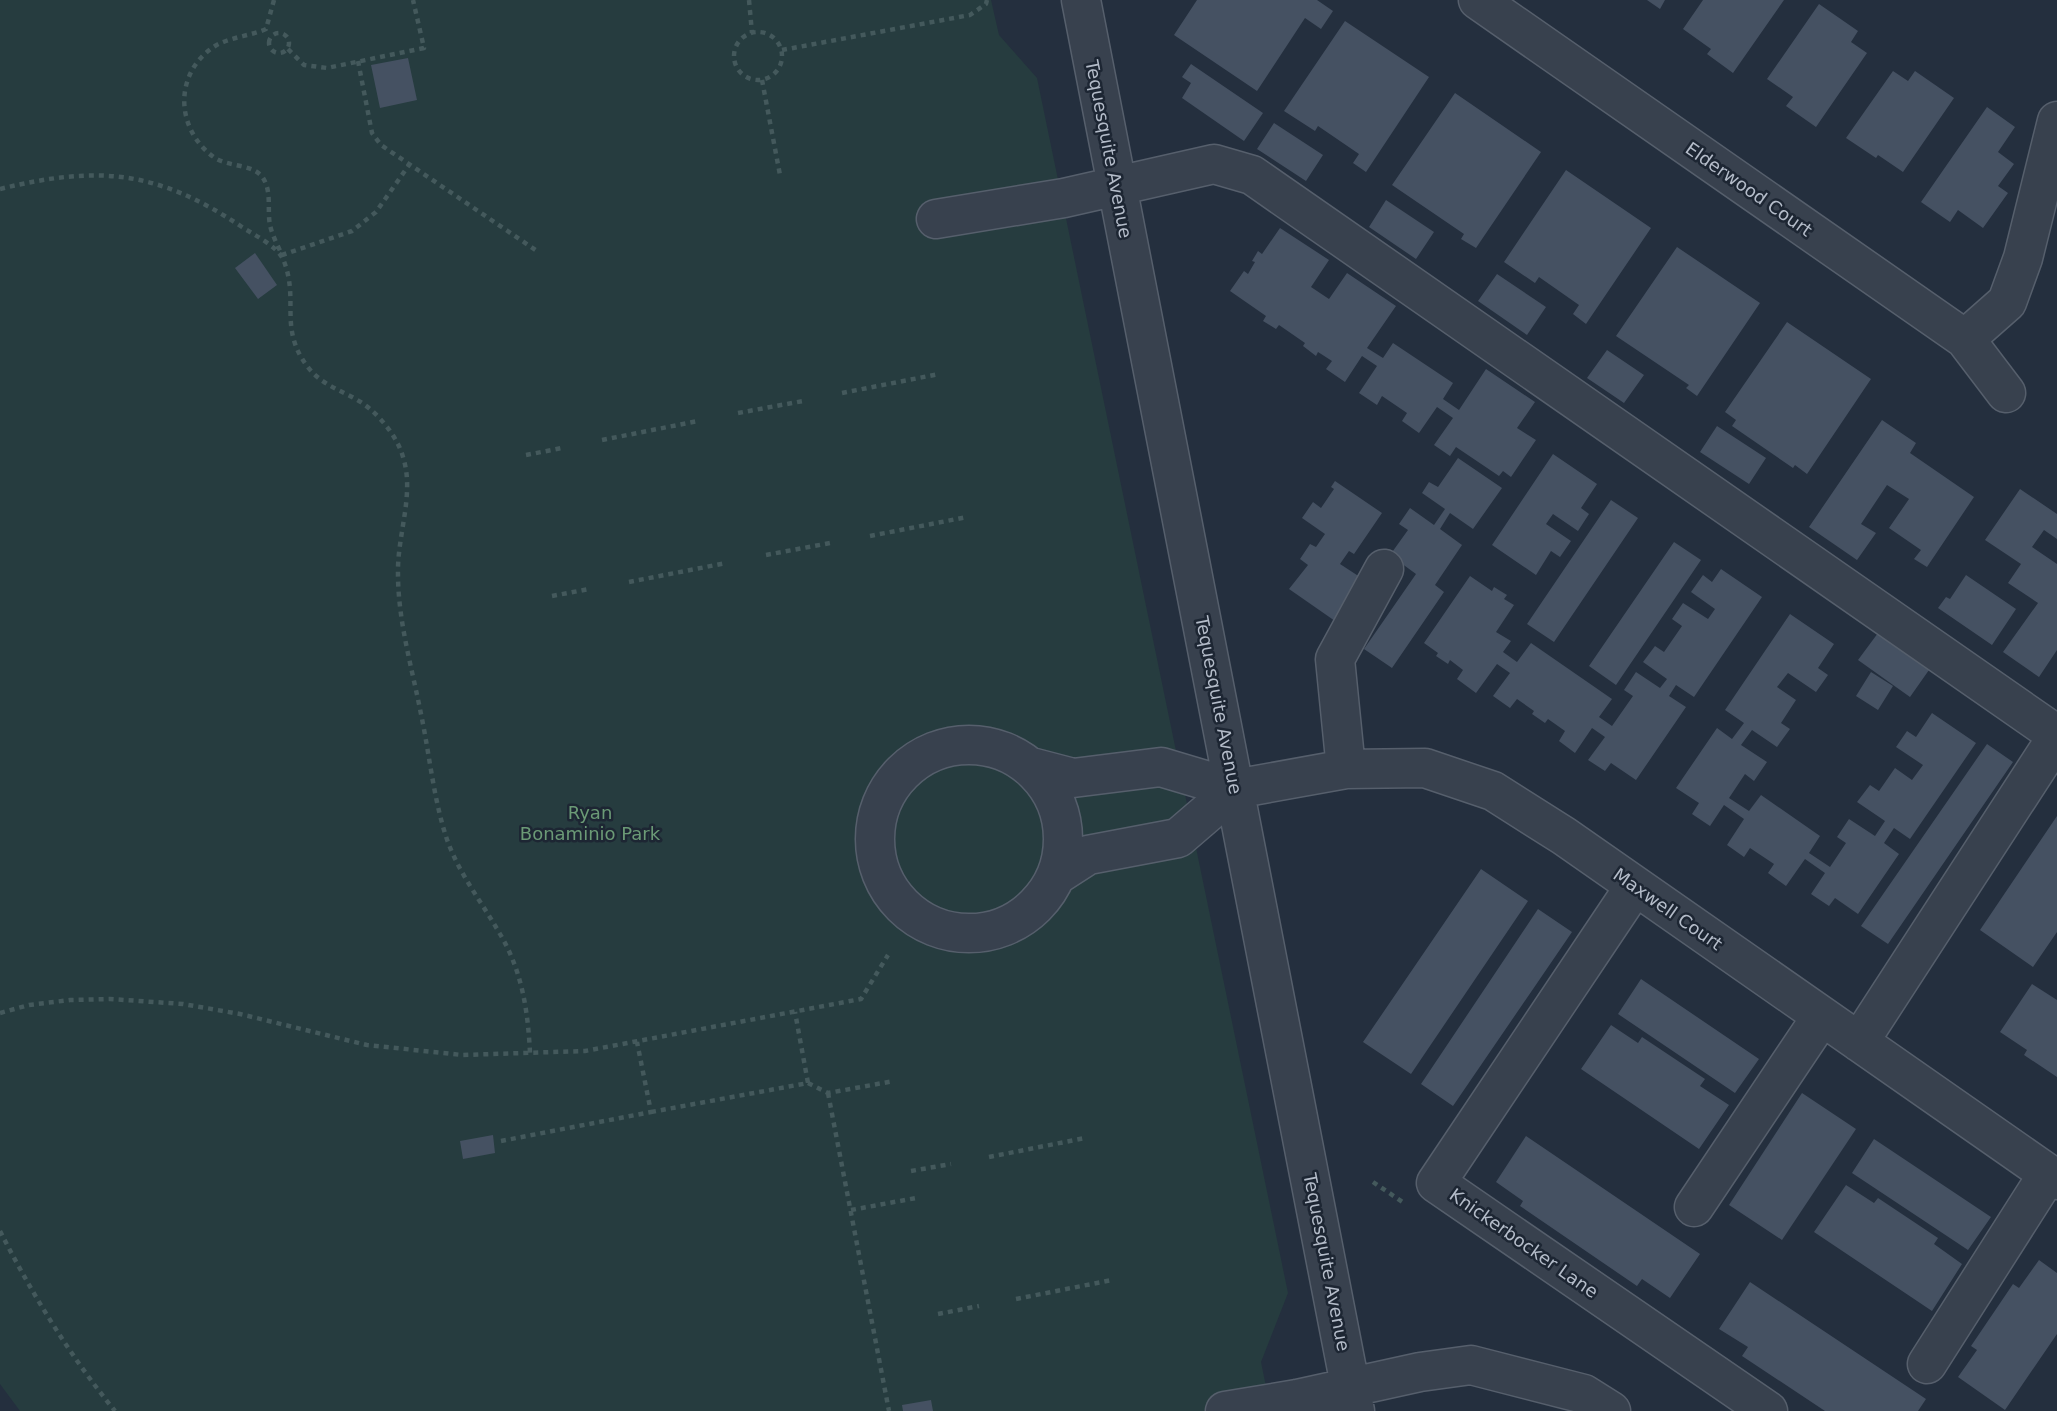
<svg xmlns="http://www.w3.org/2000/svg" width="2057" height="1411" font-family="'DejaVu Sans',sans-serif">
	<rect width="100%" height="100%" fill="#242f3e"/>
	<!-- green -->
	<path fill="#263c3f" d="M 0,0 L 991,0 L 999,35 L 1037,78 L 1288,1293 L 1261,1362 L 1271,1411 L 20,1411 L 0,1384 Z"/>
	<!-- building -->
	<path fill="#455162" d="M 1197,0 L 1317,0 L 1333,11 L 1321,29 L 1305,18 L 1257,91 L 1174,35 Z
		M 1647,0 L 1665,0 L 1660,9 Z
		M 1703,0 L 1784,0 L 1733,73 L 1707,54 L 1711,49 L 1683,29 Z
		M 1819,4 L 1858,31 L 1851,42 L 1867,53 L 1816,127 L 1786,106 L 1793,97 L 1767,79 Z
		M 1345,21 L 1429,77 L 1366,172 L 1353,163 L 1359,154 L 1318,126 L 1315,131 L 1284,111 Z
		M 408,58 L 417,100 L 380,108 L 371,65 Z
		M 1191,64 L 1263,113 L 1244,141 L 1182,98 L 1191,83 L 1182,77 Z
		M 1893,71 L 1908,81 L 1915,71 L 1954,98 L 1903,172 L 1878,155 L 1876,158 L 1846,138 Z
		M 1455,93 L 1541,152 L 1476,248 L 1461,239 L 1464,234 L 1392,185 Z
		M 1987,107 L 2015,127 L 1998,152 L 2014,164 L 1998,186 L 2008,193 L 1983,228 L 1958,210 L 1950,222 L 1921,202 Z
		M 1274,123 L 1323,155 L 1306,181 L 1257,149 Z
		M 1566,170 L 1651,228 L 1586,324 L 1573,314 L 1579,305 L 1539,277 L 1535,283 L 1504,262 Z
		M 1386,200 L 1434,232 L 1416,259 L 1369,227 Z
		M 1280,228 L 1329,260 L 1311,287 L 1329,299 L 1347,273 L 1396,306 L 1367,348 L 1383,358 L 1393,343 L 1453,383 L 1443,399 L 1459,410 L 1486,369 L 1535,402 L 1517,428 L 1536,440 L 1511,477 L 1503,471 L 1499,476 L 1456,447 L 1450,456 L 1434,445 L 1453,418 L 1437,407 L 1419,433 L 1402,421 L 1407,413 L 1382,396 L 1377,405 L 1359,393 L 1377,366 L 1362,356 L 1345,382 L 1326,369 L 1332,361 L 1318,352 L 1316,356 L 1303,346 L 1305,343 L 1279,325 L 1276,329 L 1263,321 L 1266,316 L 1230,291 L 1244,271 L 1248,274 L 1255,262 L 1252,261 L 1258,251 L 1262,254 Z
		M 1677,247 L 1760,303 L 1697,396 L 1686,388 L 1689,385 L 1616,336 Z
		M 255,253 L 277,285 L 258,299 L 235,268 Z
		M 1497,274 L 1546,307 L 1527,335 L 1478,301 Z
		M 1787,322 L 1871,379 L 1807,474 L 1795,465 L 1793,468 L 1732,426 L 1736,420 L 1725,412 Z
		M 1607,350 L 1644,375 L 1624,403 L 1587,378 Z
		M 1882,420 L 1916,443 L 1910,453 L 1974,497 L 1927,567 L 1914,559 L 1921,550 L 1889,528 L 1909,499 L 1887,485 L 1861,524 L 1876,533 L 1857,560 L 1809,527 Z
		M 1717,426 L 1766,458 L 1749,484 L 1700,452 Z
		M 1553,454 L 1597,484 L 1581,508 L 1589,514 L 1578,531 L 1553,514 L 1546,524 L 1571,541 L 1560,557 L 1551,551 L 1536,575 L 1492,545 Z
		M 1458,458 L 1502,488 L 1473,529 L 1450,513 L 1440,529 L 1462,545 L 1435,585 L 1444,592 L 1392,668 L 1364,649 L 1416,574 L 1390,555 L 1408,530 L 1399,524 L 1410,508 L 1434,525 L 1445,509 L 1422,493 L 1429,482 L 1438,487 Z
		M 1335,481 L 1382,513 L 1354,554 L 1349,551 L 1340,564 L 1363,579 L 1335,621 L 1289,589 L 1308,565 L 1300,559 L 1310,544 L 1316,547 L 1325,534 L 1302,518 L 1313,502 L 1321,508 L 1334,489 L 1331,487 Z
		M 2020,489 L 2057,514 L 2057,539 L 2044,530 L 2032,547 L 2057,564 L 2057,650 L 2039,677 L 2003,652 L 2038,603 L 2008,583 L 2021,564 L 1985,540 Z
		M 1611,500 L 1638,518 L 1554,642 L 1527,624 Z
		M 1674,542 L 1701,560 L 1616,685 L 1589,666 Z
		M 1721,569 L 1762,597 L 1694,697 L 1676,685 L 1669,696 L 1686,707 L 1636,780 L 1611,763 L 1605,771 L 1588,760 L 1605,737 L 1592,728 L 1575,753 L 1559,741 L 1565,731 L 1548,719 L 1545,723 L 1532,714 L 1534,711 L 1517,699 L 1510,708 L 1493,696 L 1510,673 L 1497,664 L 1476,693 L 1457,679 L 1463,670 L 1450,660 L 1448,664 L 1436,656 L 1438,653 L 1424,643 L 1470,576 L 1492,591 L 1494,587 L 1507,595 L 1504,599 L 1514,605 L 1496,632 L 1511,641 L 1503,652 L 1517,662 L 1531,643 L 1612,699 L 1599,717 L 1612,726 L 1633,696 L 1624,690 L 1636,672 L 1660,688 L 1667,679 L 1643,662 L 1655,646 L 1664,652 L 1682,626 L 1672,619 L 1683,603 L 1708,619 L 1715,609 L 1691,592 L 1703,575 L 1712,582 Z
		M 1966,575 L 2016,609 L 1992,645 L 1938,608 L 1946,597 L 1950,599 Z
		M 1790,614 L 1834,644 L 1818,668 L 1828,675 L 1816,692 L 1788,673 L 1777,687 L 1796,700 L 1781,723 L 1790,729 L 1777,747 L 1752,730 L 1741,745 L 1767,762 L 1754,781 L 1745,774 L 1729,798 L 1749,811 L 1761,795 L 1820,836 L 1809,853 L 1830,867 L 1846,843 L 1837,837 L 1849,819 L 1875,836 L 1885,821 L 1857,802 L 1870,785 L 1879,791 L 1895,768 L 1912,780 L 1923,765 L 1896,747 L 1907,731 L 1916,737 L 1932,713 L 1976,743 L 1910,839 L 1894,828 L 1884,843 L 1899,854 L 1858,914 L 1835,898 L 1829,906 L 1811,894 L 1825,873 L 1805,859 L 1786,886 L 1768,873 L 1774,864 L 1750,848 L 1744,857 L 1727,845 L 1744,819 L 1724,805 L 1710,826 L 1692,814 L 1699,803 L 1676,788 L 1717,728 L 1732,739 L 1744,723 L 1725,710 Z
		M 1878,633 L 1929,670 L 1910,697 L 1858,660 Z
		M 1871,672 L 1893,686 L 1878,710 L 1856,696 Z
		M 1987,744 L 2013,762 L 1888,944 L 1861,926 Z
		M 2057,816 L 2057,932 L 2033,967 L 1980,930 Z
		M 1481,869 L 1528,901 L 1411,1074 L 1363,1042 Z
		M 1538,909 L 1572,932 L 1453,1106 L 1421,1084 Z
		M 1641,979 L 1759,1059 L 1735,1093 L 1618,1014 Z
		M 2032,984 L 2057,1000 L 2057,1077 L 2024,1055 L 2027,1050 L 2000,1032 Z
		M 1611,1025 L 1638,1043 L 1642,1037 L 1705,1079 L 1700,1086 L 1729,1105 L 1699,1149 L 1581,1069 Z
		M 1802,1093 L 1856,1129 L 1782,1240 L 1729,1205 Z
		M 493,1135 L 495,1153 L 463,1159 L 460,1141 Z
		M 1526,1136 L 1700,1254 L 1670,1298 L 1642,1279 L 1637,1286 L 1520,1206 L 1523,1201 L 1496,1182 Z
		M 1874,1139 L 1991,1217 L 1968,1250 L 1852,1173 Z
		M 1846,1185 L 1874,1203 L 1878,1198 L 1938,1238 L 1934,1244 L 1962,1264 L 1932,1311 L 1814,1232 Z
		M 2039,1260 L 2057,1273 L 2057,1334 L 2005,1410 L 1958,1377 L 1977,1350 L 1971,1346 L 2013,1284 L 2019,1288 Z
		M 1750,1282 L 1926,1399 L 1918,1411 L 1825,1411 L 1742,1356 L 1748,1347 L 1719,1329 Z
		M 931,1400 L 933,1411 L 903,1411 L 902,1405 Z"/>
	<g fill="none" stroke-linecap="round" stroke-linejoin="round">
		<!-- minor casing -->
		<g stroke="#565f6c" stroke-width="41">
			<path id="minor" d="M 1081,0 L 1355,1411
				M 1478,0 L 1965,339 L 2006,393
				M 936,219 L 1064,198 L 1214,164 L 1252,175 L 2057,735
				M 1965,339 L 2007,302 L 2023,258 L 2057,121
				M875 839a94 94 0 1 1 188 0a94 94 0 1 1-188 0Z
				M 1031,767 L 1073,778 L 1161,767 L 1235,789 L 1346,769 L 1425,768 L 1493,791 L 1564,836 L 2057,1180
				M 1346,769 L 1335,659 L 1384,569
				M 1057,875 L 1088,855 L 1178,838 L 1235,789
				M 1635,886 L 1436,1183 L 1768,1411
				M 1859,1042 L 2057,737
				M 1694,1207 L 1822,1016
				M 1927,1364 L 2048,1174
				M 1225,1411 L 1297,1399 L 1420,1372 L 1471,1365 L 1584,1394 L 1611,1411"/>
		</g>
		<!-- path -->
		<path stroke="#44595c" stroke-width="4.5" stroke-dasharray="5 5" stroke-linecap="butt" d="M 274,0 L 266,29 C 250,36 230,37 215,46 C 173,73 175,130 215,158 C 229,167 254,164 263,178 C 272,192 267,210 270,225 C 272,235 278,246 282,255 L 352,231 L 376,212 L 409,165
			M 749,0 L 752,33
			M734 56a24 24 0 1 1 48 0a24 24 0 1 1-48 0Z
			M269 43a10 10 0 1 1 20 0a10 10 0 1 1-20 0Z
			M 288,49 L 304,65 L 327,68 L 424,48 L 413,0
			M 782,50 L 970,15 L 986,4 L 987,0
			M 358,61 L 372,133 L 381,145 L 537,251
			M 762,80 L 780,175
			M 0,189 C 98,165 157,170 242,227 C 254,235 277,246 283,259 C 300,299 278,327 307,366 C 324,389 349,391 370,409 C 384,421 398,439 403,457 C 415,494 397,535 398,574 C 398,621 412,668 421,714 C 429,752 433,793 444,830 C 455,869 480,899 500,934 C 522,971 528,1011 530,1053
			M 842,393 L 939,374
			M 738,413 L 803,401
			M 602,440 L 698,421
			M 526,455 L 562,448
			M 870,536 L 967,517
			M 766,555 L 830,543
			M 629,582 L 726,563
			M 552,596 L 589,589
			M 0,1013 L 29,1005 L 70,1000 L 110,999 L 183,1004 L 240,1014 L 367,1045 L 462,1055 L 585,1051 L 861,999 L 888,955
			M 808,1083 L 828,1093 L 894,1081
			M 828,1093 L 889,1411
			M 651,1112 L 808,1083 L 795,1012
			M 501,1141 L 651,1112 L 637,1042
			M 989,1157 L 1085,1138
			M 911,1171 L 951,1164
			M 1373,1182 L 1404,1203
			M 851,1210 L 916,1198
			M 0,1231 C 32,1294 70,1356 115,1411
			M 1016,1299 L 1112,1280
			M 938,1314 L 979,1306"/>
		<!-- minor -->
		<use href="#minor" stroke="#38414e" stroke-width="38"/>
	</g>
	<g text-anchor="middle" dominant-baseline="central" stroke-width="5" stroke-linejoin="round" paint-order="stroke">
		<!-- street labels -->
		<g font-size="18" fill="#b4bcc9" stroke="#1d2633">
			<text transform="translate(1109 149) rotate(79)">Tequesquite Avenue</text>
			<text transform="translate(1749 189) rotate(35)">Elderwood Court</text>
			<text transform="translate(1219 705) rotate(79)">Tequesquite Avenue</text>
			<text transform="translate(1668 909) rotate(35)">Maxwell Court</text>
			<text transform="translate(1524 1243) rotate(35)">Knickerbocker Lane</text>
			<text transform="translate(1327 1262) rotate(79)">Tequesquite Avenue</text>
		</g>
		<!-- park labels -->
		<g font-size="18" fill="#6b9a76" stroke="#1d2633">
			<text x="590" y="812">Ryan<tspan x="590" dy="21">Bonaminio Park</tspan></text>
		</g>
	</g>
</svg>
